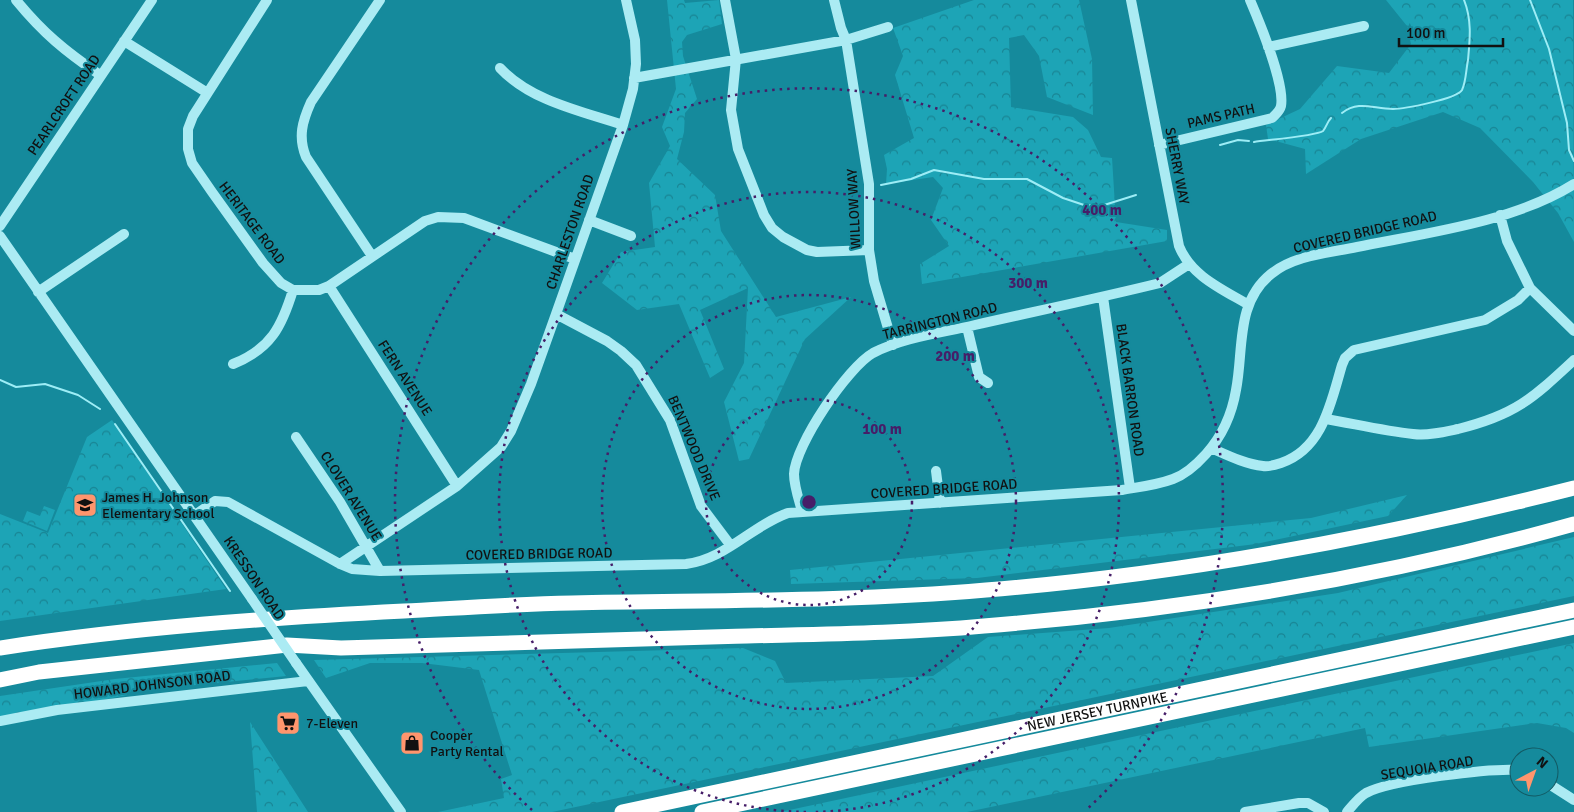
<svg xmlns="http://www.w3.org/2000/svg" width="1574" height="812" font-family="Signika,sans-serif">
	<defs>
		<pattern id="forest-crowns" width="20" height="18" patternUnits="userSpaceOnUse" patternTransform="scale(1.25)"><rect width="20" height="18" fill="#1da4b6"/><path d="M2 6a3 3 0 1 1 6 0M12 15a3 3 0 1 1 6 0" fill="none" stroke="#188493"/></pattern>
	</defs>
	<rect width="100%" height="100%" fill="#158a9c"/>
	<!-- forest -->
	<path fill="url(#forest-crowns)" d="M 667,0 L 684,0 L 685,3 L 719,0 L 722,24 L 687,35 L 682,42 L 683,56 L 697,99 L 685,113 L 684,132 L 677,159 L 715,195 L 721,231 L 776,317 L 851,297 L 805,339 L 749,459 L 739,461 L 724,402 L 744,363 L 748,288 L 700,310 L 724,369 L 710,378 L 679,304 L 637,310 L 602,283 L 621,252 L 655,247 L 649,183 L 670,146 L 662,127 L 676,89 Z
		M 974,0 L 1079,0 L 1092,59 L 1093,115 L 1047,97 L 1039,56 L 1024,35 L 1009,38 L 1011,107 L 1073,117 L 1088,130 L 1101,157 L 1112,158 L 1116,222 L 1167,230 L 1167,241 L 922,284 L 920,264 L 949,246 L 931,220 L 943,188 L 933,177 L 886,184 L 887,169 L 884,155 L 914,138 L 895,75 L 903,56 L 893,28 Z
		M 1386,0 L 1573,0 L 1574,242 L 1558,213 L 1533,182 L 1480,128 L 1443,112 L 1361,139 L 1306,174 L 1305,149 L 1268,139 L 1266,125 L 1300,109 L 1337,66 L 1389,73 L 1411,44 L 1407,26 Z
		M 112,420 L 226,589 L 0,621 L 0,514 L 48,533 L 87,437 Z
		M 1407,495 L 1388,516 L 1256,544 L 977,578 L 791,584 L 790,570 L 1311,518 Z
		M 44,506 L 55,510 L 47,531 L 23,521 L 27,511 L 40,516 Z
		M 1574,537 L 1574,596 L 552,812 L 438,812 L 504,798 L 501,779 L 512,775 L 479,670 L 422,663 L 370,663 L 326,678 L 314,660 L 743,648 L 775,661 L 786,683 L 933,676 L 988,637 L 1109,628 L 1338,593 Z
		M 1574,643 L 1574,733 L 1566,728 L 1537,723 L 1369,747 L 1365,728 L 967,812 L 780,812 Z
		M 277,663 L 286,676 L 126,692 L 127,695 L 0,721 L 0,696 L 115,679 Z
		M 250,722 L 308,812 L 257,812 Z"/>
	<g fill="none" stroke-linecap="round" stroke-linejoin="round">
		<!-- stream -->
		<path stroke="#9dedf6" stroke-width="2" d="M 1530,0 L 1549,49 L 1567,123 L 1569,150 L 1574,161
			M 1342,113 C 1359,100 1373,109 1393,109 C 1403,109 1457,99 1462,90 C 1466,82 1466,70 1468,60 C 1470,39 1472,20 1464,0
			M 1254,142 C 1266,140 1316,136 1323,131 C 1326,128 1327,122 1331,118
			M 1220,145 L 1238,140 L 1249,141
			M 881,185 L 911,179 L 934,170 L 984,179 L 1027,179 L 1063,198 L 1084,205 L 1101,206 L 1136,195
			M 0,380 L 16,387 L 45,384 L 78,395 L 100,409
			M 115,424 L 230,591"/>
		<!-- minor -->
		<path stroke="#abebf3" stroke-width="10" d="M 16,0 C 43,33 65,51 100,75
			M 267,0 L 193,116 L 188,129 L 188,149 L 192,163 L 212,192 L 263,263 L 281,283 L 293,290 L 319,290 L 329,286 L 425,221 L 438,217 L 464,218 L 575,259
			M 725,0 L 736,59 L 731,110 L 738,149 L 764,215 L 772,228 L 783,237 L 807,250 L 817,252 L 869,250
			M 834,0 L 841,28 L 846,40 L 869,184 L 869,250 L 874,281 L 893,345
			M 1131,0 L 1179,246 C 1191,276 1222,289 1249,305
			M 124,41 L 206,92
			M 1268,47 L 1364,26
			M 500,68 C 531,101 581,111 623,125
			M 634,78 L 846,40 L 888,27
			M 1159,145 L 1272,118 C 1276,114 1280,111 1281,106 C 1285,84 1259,21 1250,0
			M 1500,215 L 1507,241 L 1530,288 L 1574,331
			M 589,220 L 631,236
			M 0,226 L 152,0
			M 0,236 L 252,599
			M 372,256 L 306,157 C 298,137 302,122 311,102 L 380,0
			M 329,286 L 457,486
			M 38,292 L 124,234
			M 1103,297 L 1130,488
			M 556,314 L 607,341 L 621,351 L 636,365 L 670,420 L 701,506 L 731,546
			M 967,327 L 979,377 L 988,383
			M 233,364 C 271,349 282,326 293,290
			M 1326,419 C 1355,424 1384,431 1413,434 C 1428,436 1444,432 1458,429 C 1515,415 1532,399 1574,360
			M 296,437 L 340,502 L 380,571
			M 1211,448 C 1227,455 1245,464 1263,466 C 1269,467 1275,465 1281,463 C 1323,449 1331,402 1342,365 L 1345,358 L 1354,350 L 1485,320 L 1518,300 L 1530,288
			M 936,471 L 940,503
			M 802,511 C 799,500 794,486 794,474 C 795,445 848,367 873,353 C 904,337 942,333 975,325 C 1037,311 1099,298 1160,283 L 1189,264
			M 195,515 L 215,501 L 228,502 L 340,564 L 352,569 L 380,571 L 686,564 C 726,559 751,526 788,513 L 1122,490 C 1139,487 1157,485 1173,479 C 1187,474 1197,464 1206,454 C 1223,435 1232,414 1236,390 C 1244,350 1235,303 1271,274 C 1294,255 1329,253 1357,247 C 1426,233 1514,222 1574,184
			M 340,564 L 457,486 L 501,447 L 511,431 L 531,384 L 556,314 L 623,125 L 633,89 L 636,64 L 635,40 L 626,0
			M 296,663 L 401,812
			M 0,721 L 57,710 L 308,681
			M 1549,784 L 1574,800
			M 1245,812 L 1299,803 L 1308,803 L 1324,812
			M 1347,812 C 1353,805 1359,797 1366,793 C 1390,780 1491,768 1519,770"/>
		<!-- highway -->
		<g stroke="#fff" stroke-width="15">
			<path d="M 0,648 C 135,627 268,618 404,611 C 460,608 516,604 572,603 C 710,600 848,602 986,590 C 1185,574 1381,537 1574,488"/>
			<path d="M 0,680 L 39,672 L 287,645 L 341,648 C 477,643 612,640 747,636 C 826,634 906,633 984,626 C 1183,610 1381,578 1574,524"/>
			<path id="s1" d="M 622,812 L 1574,610"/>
			<path d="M 702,812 L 1574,627"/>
		</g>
		<!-- minor-bridge -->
		<path stroke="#abebf3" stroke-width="10" d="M 252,599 L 296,663"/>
	</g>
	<!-- distance rings -->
	<g fill="none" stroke="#461e68" stroke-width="2.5" stroke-dasharray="2.5 5">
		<circle cx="809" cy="502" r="103"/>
		<circle cx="809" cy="502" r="207"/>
		<path d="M806 812A310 310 0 1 1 812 812"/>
		<path d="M532 810A414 414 0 1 1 1086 810"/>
	</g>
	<!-- icons -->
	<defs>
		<g id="school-square" transform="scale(1.25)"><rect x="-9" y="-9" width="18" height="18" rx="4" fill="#ff956d" stroke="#158a9c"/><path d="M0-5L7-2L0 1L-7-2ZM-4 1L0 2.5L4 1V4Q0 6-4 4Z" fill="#111"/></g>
		<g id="supermarket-square" transform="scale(1.25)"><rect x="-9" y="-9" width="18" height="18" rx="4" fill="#ff956d" stroke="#158a9c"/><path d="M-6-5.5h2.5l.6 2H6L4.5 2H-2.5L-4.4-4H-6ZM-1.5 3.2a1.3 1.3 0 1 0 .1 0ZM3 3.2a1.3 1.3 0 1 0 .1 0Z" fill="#111"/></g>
		<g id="shop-square" transform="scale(1.25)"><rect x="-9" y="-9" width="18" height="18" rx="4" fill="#ff956d" stroke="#158a9c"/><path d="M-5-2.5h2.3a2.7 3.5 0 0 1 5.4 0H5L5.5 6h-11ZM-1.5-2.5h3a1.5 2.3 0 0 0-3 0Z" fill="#111"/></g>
	</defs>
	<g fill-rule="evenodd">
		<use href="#school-square" x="85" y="505"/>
		<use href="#supermarket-square" x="288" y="723"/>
		<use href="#shop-square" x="412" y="743"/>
	</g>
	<g text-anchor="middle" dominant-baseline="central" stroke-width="4" stroke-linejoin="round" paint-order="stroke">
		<!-- street labels -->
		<g font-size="14" fill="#111" stroke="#158a9c">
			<text transform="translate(64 105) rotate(-56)">PEARLCROFT ROAD</text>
			<text transform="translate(1221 116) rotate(-13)">PAMS PATH</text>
			<text transform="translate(1177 166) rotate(79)">SHERRY WAY</text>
			<text transform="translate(854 209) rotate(-93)">WILLOW WAY</text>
			<text transform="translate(252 223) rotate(53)">HERITAGE ROAD</text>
			<text transform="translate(570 232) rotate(-71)">CHARLESTON ROAD</text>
			<text transform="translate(1365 232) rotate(-13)">COVERED BRIDGE ROAD</text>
			<text transform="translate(940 321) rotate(-14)">TARRINGTON ROAD</text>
			<text transform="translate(405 378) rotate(57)">FERN AVENUE</text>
			<text transform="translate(1130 390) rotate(82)">BLACK BARRON ROAD</text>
			<text transform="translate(694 448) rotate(67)">BENTWOOD DRIVE</text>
			<text transform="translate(944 489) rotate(-4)">COVERED BRIDGE ROAD</text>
			<text transform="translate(351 496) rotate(58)">CLOVER AVENUE</text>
			<text transform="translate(539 554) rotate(-1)">COVERED BRIDGE ROAD</text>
			<text transform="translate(254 578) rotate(56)">KRESSON ROAD</text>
			<text transform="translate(152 685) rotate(-7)">HOWARD JOHNSON ROAD</text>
			<text stroke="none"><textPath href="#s1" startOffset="486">NEW JERSEY TURNPIKE</textPath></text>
			<text transform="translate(1427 768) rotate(-9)">SEQUOIA ROAD</text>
		</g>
		<!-- poi labels -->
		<g font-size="14" fill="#111" stroke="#158a9c" text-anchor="start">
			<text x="102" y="497">James H. Johnson<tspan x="102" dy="16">Elementary School</tspan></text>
			<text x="306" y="723">7-Eleven</text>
			<text x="430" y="735">Cooper<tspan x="430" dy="16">Party Rental</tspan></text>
		</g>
	</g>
	<circle cx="809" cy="502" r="8" fill="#461e68" stroke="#158a9c" stroke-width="2.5"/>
	<g font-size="15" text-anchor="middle" font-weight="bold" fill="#461e68" stroke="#158a9c" stroke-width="4" stroke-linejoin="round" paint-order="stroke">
		<text x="1102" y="215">400 m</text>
		<text x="1028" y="288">300 m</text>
		<text x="955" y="361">200 m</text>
		<text x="882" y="434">100 m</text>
	</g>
	<!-- north arrow -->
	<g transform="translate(1534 772) rotate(41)"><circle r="24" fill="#158a9c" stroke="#135a64"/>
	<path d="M0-4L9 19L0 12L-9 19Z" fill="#ff956d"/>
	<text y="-8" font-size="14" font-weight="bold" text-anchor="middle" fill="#111111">N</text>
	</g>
	<!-- scale -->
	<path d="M1399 38v8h104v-8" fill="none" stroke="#111111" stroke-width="2.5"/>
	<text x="1406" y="38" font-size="15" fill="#111111" stroke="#158a9c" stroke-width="4" paint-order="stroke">100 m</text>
</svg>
